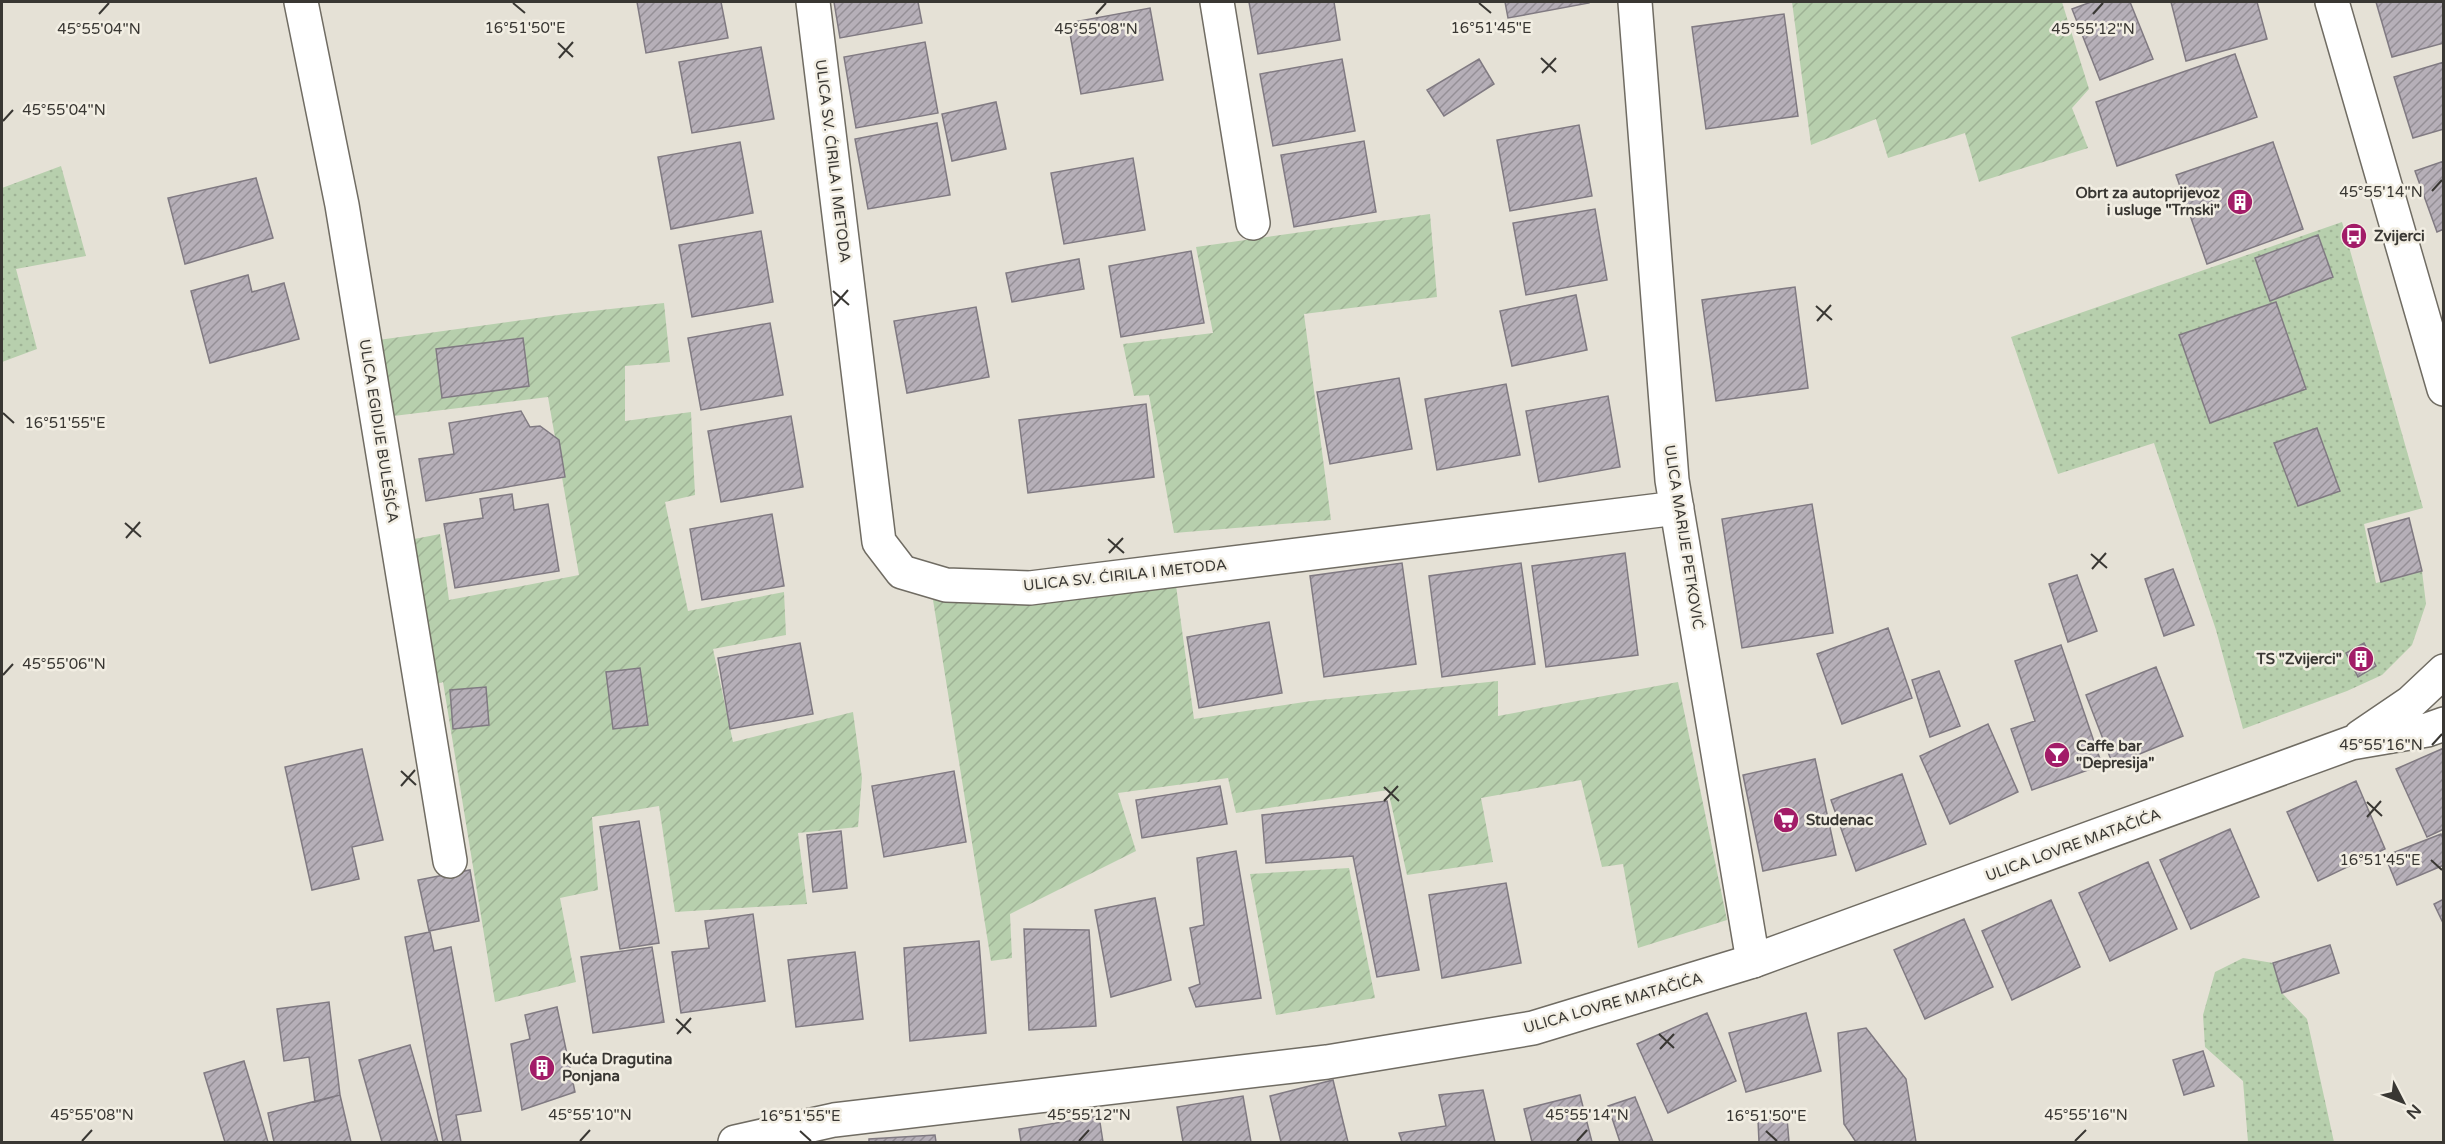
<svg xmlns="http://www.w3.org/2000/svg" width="2445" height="1144" font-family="'Varela Round',sans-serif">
	<defs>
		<pattern id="grass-dots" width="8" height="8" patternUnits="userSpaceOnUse" patternTransform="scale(1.5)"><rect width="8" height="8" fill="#b7cfad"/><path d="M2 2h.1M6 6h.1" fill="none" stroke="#9eb295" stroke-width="1.8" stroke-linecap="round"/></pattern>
		<pattern id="garden-furrows" width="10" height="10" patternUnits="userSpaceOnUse" patternTransform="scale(1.5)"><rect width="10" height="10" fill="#b7cfad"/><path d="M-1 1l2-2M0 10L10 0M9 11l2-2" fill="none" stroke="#9eb295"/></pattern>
		<pattern id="building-hatch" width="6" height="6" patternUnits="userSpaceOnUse" patternTransform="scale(1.5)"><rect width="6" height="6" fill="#b6afb8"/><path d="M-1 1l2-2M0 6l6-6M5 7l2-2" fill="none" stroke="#958f96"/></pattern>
	</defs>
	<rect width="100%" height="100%" fill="#e5e1d6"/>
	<!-- grass -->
	<path fill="url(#grass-dots)" d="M 61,166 L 86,256 L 16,269 L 37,349 L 2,362 L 2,188 Z
		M 2342,222 L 2423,508 L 2364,524 L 2376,583 L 2422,571 L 2426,604 L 2412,645 L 2382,675 L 2347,691 L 2243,729 L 2216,630 L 2154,443 L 2058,474 L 2011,337 Z
		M 2243,958 L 2273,963 L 2282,993 L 2307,1019 L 2334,1142 L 2248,1142 L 2243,1081 L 2205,1047 L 2203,1015 L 2215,972 Z"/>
	<!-- garden -->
	<path fill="url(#garden-furrows)" d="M 1792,2 L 2062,2 L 2089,89 L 2072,108 L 2088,148 L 1979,182 L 1965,133 L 1888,158 L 1876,119 L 1811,145 Z
		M 1430,214 L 1437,297 L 1304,314 L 1331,520 L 1174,533 L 1149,395 L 1134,396 L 1123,344 L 1213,333 L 1196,247 Z
		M 664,303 L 670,362 L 625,366 L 625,421 L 691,412 L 695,495 L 665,502 L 688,611 L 784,592 L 786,635 L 713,649 L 733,742 L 853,712 L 862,778 L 858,827 L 798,833 L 807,904 L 675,912 L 659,806 L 592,817 L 598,890 L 560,898 L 576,982 L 495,1002 L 443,682 L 428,687 L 404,541 L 440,534 L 449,600 L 579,575 L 548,397 L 377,418 L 364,342 L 566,314 Z
		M 1175,578 L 1194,719 L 1311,701 L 1498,681 L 1498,716 L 1678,682 L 1727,920 L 1638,948 L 1623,864 L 1602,867 L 1581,780 L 1481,798 L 1493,862 L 1407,875 L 1388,790 L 1236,813 L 1228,778 L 1118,793 L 1136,851 L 1010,914 L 1012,958 L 991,961 L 933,600 Z
		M 1349,868 L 1375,998 L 1276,1015 L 1250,874 Z"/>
	<!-- building -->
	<path fill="url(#building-hatch)" stroke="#807a82" stroke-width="1.5" d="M 637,2 L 721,2 L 728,38 L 646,53 Z
		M 834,2 L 918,2 L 922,23 L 840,38 Z
		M 1249,2 L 1334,2 L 1340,40 L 1258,54 Z
		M 1505,2 L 1589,2 L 1589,3 L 1508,18 Z
		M 2091,2 L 2130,2 L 2153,59 L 2100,80 L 2072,9 Z
		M 2171,2 L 2257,2 L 2267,39 L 2186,61 Z
		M 2376,2 L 2444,2 L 2444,43 L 2392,57 Z
		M 1150,8 L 1163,80 L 1081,94 L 1068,23 Z
		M 1784,14 L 1798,116 L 1706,129 L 1692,27 Z
		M 925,42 L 938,113 L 856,128 L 844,57 Z
		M 761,47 L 774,119 L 692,133 L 679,62 Z
		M 2235,54 L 2257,117 L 2117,166 L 2096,102 Z
		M 1342,59 L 1355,131 L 1273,146 L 1260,74 Z
		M 1479,59 L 1494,84 L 1444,116 L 1427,90 Z
		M 2444,62 L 2444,129 L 2413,138 L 2394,77 Z
		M 996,102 L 1006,149 L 952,161 L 942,114 Z
		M 937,123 L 950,195 L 868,209 L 855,139 Z
		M 1579,125 L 1592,196 L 1510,211 L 1497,140 Z
		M 1364,141 L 1376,212 L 1294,227 L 1281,155 Z
		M 740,142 L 753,213 L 671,229 L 658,157 Z
		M 2273,142 L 2303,229 L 2207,264 L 2176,175 Z
		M 1133,158 L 1145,230 L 1064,244 L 1051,173 Z
		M 2444,161 L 2444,229 L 2437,232 L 2415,171 Z
		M 256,178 L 273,238 L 185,264 L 168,198 Z
		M 1595,209 L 1607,280 L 1526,295 L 1513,223 Z
		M 761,231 L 773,302 L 692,317 L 679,245 Z
		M 2318,235 L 2333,277 L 2270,301 L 2255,258 Z
		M 1191,251 L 1204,323 L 1121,337 L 1109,266 Z
		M 1079,259 L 1084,289 L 1012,302 L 1006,273 Z
		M 248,275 L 252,292 L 284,283 L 299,339 L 210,363 L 191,291 Z
		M 1795,287 L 1808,388 L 1716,401 L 1702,300 Z
		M 1576,295 L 1587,350 L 1512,366 L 1500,311 Z
		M 2276,302 L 2306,389 L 2210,423 L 2179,335 Z
		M 976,307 L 989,377 L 907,393 L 894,321 Z
		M 770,323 L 783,395 L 701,410 L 688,338 Z
		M 523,338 L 529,386 L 442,398 L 436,349 Z
		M 1399,378 L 1412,449 L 1330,464 L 1317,392 Z
		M 1506,384 L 1520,455 L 1437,470 L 1425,399 Z
		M 1608,396 L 1620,467 L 1539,482 L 1526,411 Z
		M 1146,404 L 1154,477 L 1028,493 L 1019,420 Z
		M 521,411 L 530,427 L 540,426 L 559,440 L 565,477 L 426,501 L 419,459 L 454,454 L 449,423 Z
		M 791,416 L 803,487 L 721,502 L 708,431 Z
		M 2317,428 L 2340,491 L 2298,506 L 2274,443 Z
		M 512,494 L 514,510 L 548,504 L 559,571 L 455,588 L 444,524 L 483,518 L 480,499 Z
		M 1812,504 L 1833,633 L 1742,648 L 1722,519 Z
		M 772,514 L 784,586 L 702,600 L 690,529 Z
		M 2409,518 L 2422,571 L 2381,582 L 2368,529 Z
		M 1625,553 L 1638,655 L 1546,667 L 1532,566 Z
		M 1402,563 L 1416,664 L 1324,677 L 1310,576 Z
		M 1521,563 L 1535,664 L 1442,677 L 1429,576 Z
		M 2173,569 L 2194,625 L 2164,636 L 2145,579 Z
		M 2077,575 L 2097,631 L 2068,642 L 2049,584 Z
		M 1269,622 L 1282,693 L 1199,708 L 1187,637 Z
		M 1888,628 L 1912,698 L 1842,724 L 1817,654 Z
		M 800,643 L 813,714 L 730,729 L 718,658 Z
		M 2364,643 L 2376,666 L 2358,677 L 2346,653 Z
		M 2061,645 L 2102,765 L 2032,790 L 2011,729 L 2035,721 L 2015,661 Z
		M 2156,667 L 2183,736 L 2113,765 L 2086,695 Z
		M 640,668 L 648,725 L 613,729 L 606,672 Z
		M 1939,671 L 1960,726 L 1930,737 L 1912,680 Z
		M 486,687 L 489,725 L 453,729 L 450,690 Z
		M 1988,724 L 2018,792 L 1950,824 L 1920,756 Z
		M 2444,748 L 2444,829 L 2427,837 L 2396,769 Z
		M 362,749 L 383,840 L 352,847 L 359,879 L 312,890 L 285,767 Z
		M 1815,759 L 1836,855 L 1763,871 L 1743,775 Z
		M 954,771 L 966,842 L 884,857 L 872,786 Z
		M 1902,774 L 1926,844 L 1856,871 L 1831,800 Z
		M 2356,781 L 2385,849 L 2318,881 L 2287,812 Z
		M 1220,786 L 1227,824 L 1142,838 L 1136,800 Z
		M 1387,801 L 1419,970 L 1377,977 L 1353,856 L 1266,863 L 1262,815 Z
		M 639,821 L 659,943 L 620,949 L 600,827 Z
		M 2230,829 L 2259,897 L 2191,929 L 2160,860 Z
		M 841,831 L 847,888 L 813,892 L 807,835 Z
		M 2441,834 L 2444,841 L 2444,865 L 2397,885 L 2385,856 Z
		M 1236,851 L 1261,998 L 1196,1007 L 1189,988 L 1200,984 L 1190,928 L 1204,925 L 1197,858 Z
		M 2148,862 L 2177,929 L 2110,961 L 2079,893 Z
		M 470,870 L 479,921 L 429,931 L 418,880 Z
		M 1506,883 L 1521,963 L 1442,978 L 1429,895 Z
		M 1155,898 L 1171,980 L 1111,997 L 1095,910 Z
		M 2444,899 L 2444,925 L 2434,904 Z
		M 2051,900 L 2080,967 L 2012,1000 L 1982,931 Z
		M 753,914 L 765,1001 L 681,1013 L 672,952 L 709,948 L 705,921 Z
		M 1964,919 L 1993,987 L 1925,1019 L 1894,950 Z
		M 1024,929 L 1089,930 L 1096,1026 L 1029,1030 Z
		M 430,932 L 434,951 L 451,947 L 481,1111 L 456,1115 L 461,1142 L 443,1142 L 405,937 Z
		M 979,941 L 986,1033 L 910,1041 L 904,948 Z
		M 2330,945 L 2339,973 L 2282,993 L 2273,963 Z
		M 652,947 L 664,1022 L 593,1033 L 581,957 Z
		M 855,952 L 863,1019 L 796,1027 L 788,960 Z
		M 329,1002 L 340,1095 L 315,1102 L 309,1057 L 284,1061 L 277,1009 Z
		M 557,1007 L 575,1092 L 522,1110 L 511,1044 L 530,1039 L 525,1015 Z
		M 1707,1013 L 1736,1081 L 1668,1113 L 1637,1044 Z
		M 1806,1013 L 1821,1071 L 1746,1092 L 1729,1033 Z
		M 1866,1028 L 1906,1079 L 1916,1142 L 1856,1142 L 1844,1124 L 1838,1033 Z
		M 410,1045 L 438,1142 L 382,1142 L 359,1060 Z
		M 2203,1051 L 2214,1086 L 2184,1095 L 2173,1060 Z
		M 244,1061 L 268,1142 L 225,1142 L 204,1073 Z
		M 1333,1080 L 1348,1142 L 1281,1142 L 1270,1096 Z
		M 1483,1090 L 1495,1142 L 1402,1142 L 1399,1133 L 1446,1126 L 1439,1095 Z
		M 340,1095 L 351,1142 L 274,1142 L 268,1113 Z
		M 1580,1095 L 1592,1142 L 1532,1142 L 1524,1109 Z
		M 1243,1096 L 1251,1142 L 1183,1142 L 1177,1107 Z
		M 1635,1097 L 1653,1142 L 1620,1142 L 1608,1106 Z
		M 1099,1116 L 1103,1142 L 1021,1142 L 1019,1129 Z
		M 1787,1118 L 1789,1142 L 1759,1142 L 1758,1120 Z
		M 935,1135 L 936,1142 L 869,1142 L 869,1139 Z"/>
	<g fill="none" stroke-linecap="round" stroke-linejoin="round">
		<!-- minor casing -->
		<g stroke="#706c63" stroke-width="36">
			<path id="minor" d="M 301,2 L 342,205 L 450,861
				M 813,2 L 879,542 L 902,572 L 946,585 L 1030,588 L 1677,508
				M 1217,2 L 1253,223
				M 1635,2 L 1672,480 L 1753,961"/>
		</g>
		<!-- secondary casing -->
		<g stroke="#706c63" stroke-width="36">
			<path id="secondary" d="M 2332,2 L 2444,389
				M 2360,737 L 2410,703 L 2444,671
				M 735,1142 L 834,1120 L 1327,1062 L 1533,1028 L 1753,961 L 2351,743 L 2427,730 L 2444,724"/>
		</g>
		<!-- minor -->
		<use href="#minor" stroke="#fff" stroke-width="33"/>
		<!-- secondary -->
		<use href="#secondary" stroke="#fff" stroke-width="33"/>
	</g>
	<!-- ticks -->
	<path fill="none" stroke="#393733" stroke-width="2" d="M 513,3 L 525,13M 1479,3 L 1491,13M 99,14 L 109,3M 1096,14 L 1106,3M 2093,14 L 2103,3M 558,43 L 573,57M 559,58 L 573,42M 1541,58 L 1556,72M 1542,73 L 1556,58M 3,121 L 13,110M 2432,191 L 2442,180M 833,291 L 849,305M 834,306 L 848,290M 1816,306 L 1832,320M 1817,321 L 1831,305M 3,413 L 14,423M 125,523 L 141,537M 126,538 L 140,522M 1108,539 L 1124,553M 1109,553 L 1123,538M 2091,554 L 2107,568M 2092,569 L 2106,553M 3,675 L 13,664M 2432,745 L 2442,734M 401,771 L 416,785M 401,786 L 415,770M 1384,787 L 1399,801M 1384,801 L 1398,786M 2367,802 L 2382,816M 2367,817 L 2381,801M 2431,860 L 2442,870M 676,1019 L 691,1033M 677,1034 L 691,1018M 1659,1034 L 1674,1048M 1660,1049 L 1674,1034M 800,1131 L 811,1141M 1766,1131 L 1777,1141M 82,1141 L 92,1130M 580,1141 L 590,1130M 1079,1141 L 1089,1130M 1577,1141 L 1587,1130M 2075,1141 L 2086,1130"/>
	<!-- icons -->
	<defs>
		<g id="building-disc" transform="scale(1.35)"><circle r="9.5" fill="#a21c68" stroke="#f2eee3"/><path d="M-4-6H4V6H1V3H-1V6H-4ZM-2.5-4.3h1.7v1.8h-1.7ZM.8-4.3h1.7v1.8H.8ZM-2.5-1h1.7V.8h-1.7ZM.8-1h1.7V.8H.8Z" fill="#fff"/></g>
		<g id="bus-disc" transform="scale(1.35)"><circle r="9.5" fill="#a21c68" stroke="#f2eee3"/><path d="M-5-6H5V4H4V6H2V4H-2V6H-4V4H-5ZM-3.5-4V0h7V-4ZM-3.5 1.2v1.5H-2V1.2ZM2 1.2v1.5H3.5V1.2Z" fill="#fff"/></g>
		<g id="bar-disc" transform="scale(1.35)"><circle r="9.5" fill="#a21c68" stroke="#f2eee3"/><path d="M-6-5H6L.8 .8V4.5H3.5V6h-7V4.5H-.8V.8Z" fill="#fff"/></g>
		<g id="supermarket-disc" transform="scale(1.35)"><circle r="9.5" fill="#a21c68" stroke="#f2eee3"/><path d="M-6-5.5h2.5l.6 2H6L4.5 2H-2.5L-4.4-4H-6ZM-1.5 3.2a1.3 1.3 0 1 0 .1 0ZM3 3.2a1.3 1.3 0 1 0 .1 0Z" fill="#fff"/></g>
	</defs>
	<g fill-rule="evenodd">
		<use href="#building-disc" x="2240" y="202"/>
		<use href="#bus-disc" x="2354" y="236"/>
		<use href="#building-disc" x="2361" y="659"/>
		<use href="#bar-disc" x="2057" y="755"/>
		<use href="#supermarket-disc" x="1786" y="820"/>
		<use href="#building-disc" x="542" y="1068"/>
	</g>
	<g text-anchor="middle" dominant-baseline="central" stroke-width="5" stroke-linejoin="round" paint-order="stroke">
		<!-- street labels -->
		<g font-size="15" fill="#393733" stroke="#f2eee3">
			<text transform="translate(833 161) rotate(83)">ULICA SV. ĆIRILA I METODA</text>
			<text transform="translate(379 431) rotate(81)">ULICA EGIDIJE BULEŠIĆA</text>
			<text transform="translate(1684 537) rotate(81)">ULICA MARIJE PETKOVIĆ</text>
			<text transform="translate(1125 575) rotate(-6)">ULICA SV. ĆIRILA I METODA</text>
			<text transform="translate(2073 845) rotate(-20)">ULICA LOVRE MATAČIĆA</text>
			<text transform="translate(1613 1003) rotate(-16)">ULICA LOVRE MATAČIĆA</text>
		</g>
		<!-- poi labels -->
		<g font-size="15" font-weight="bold" fill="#393733" stroke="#f2eee3" text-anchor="start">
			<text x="2220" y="193" text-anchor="end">Obrt za autoprijevoz<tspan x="2220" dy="17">i usluge "Trnski"</tspan></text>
			<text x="2374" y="236">Zvijerci</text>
			<text x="2342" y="659" text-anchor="end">TS "Zvijerci"</text>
			<text x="2076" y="746">Caffe bar<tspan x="2076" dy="17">"Depresija"</tspan></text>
			<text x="1806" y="820">Studenac</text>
			<text x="562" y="1059">Kuća Dragutina<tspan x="562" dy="17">Ponjana</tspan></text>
		</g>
	</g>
	<g font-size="15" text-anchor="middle" fill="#393733" stroke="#f2eee3" stroke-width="5" stroke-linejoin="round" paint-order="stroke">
		<text x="525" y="33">16°51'50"E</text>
		<text x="1491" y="33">16°51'45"E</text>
		<text x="99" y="34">45°55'04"N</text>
		<text x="1096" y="34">45°55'08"N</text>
		<text x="2093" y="34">45°55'12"N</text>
		<text x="64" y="115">45°55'04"N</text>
		<text x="2381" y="197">45°55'14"N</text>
		<text x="65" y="428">16°51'55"E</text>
		<text x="64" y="669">45°55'06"N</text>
		<text x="2381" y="750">45°55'16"N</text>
		<text x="2380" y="865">16°51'45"E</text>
		<text x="92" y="1120">45°55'08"N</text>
		<text x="590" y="1120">45°55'10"N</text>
		<text x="1089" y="1120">45°55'12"N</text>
		<text x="1587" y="1120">45°55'14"N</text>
		<text x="2086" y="1120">45°55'16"N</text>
		<text x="800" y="1121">16°51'55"E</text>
		<text x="1766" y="1121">16°51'50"E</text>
	</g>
	<!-- border -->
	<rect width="2445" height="1144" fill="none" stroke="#393733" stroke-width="6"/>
	<!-- north arrow -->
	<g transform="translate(2403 1102) rotate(132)" stroke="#f2eee3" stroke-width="4.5" paint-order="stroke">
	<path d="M0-4.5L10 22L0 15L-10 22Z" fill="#393733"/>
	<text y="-9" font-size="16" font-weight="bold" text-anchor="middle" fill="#393733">N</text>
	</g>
</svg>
